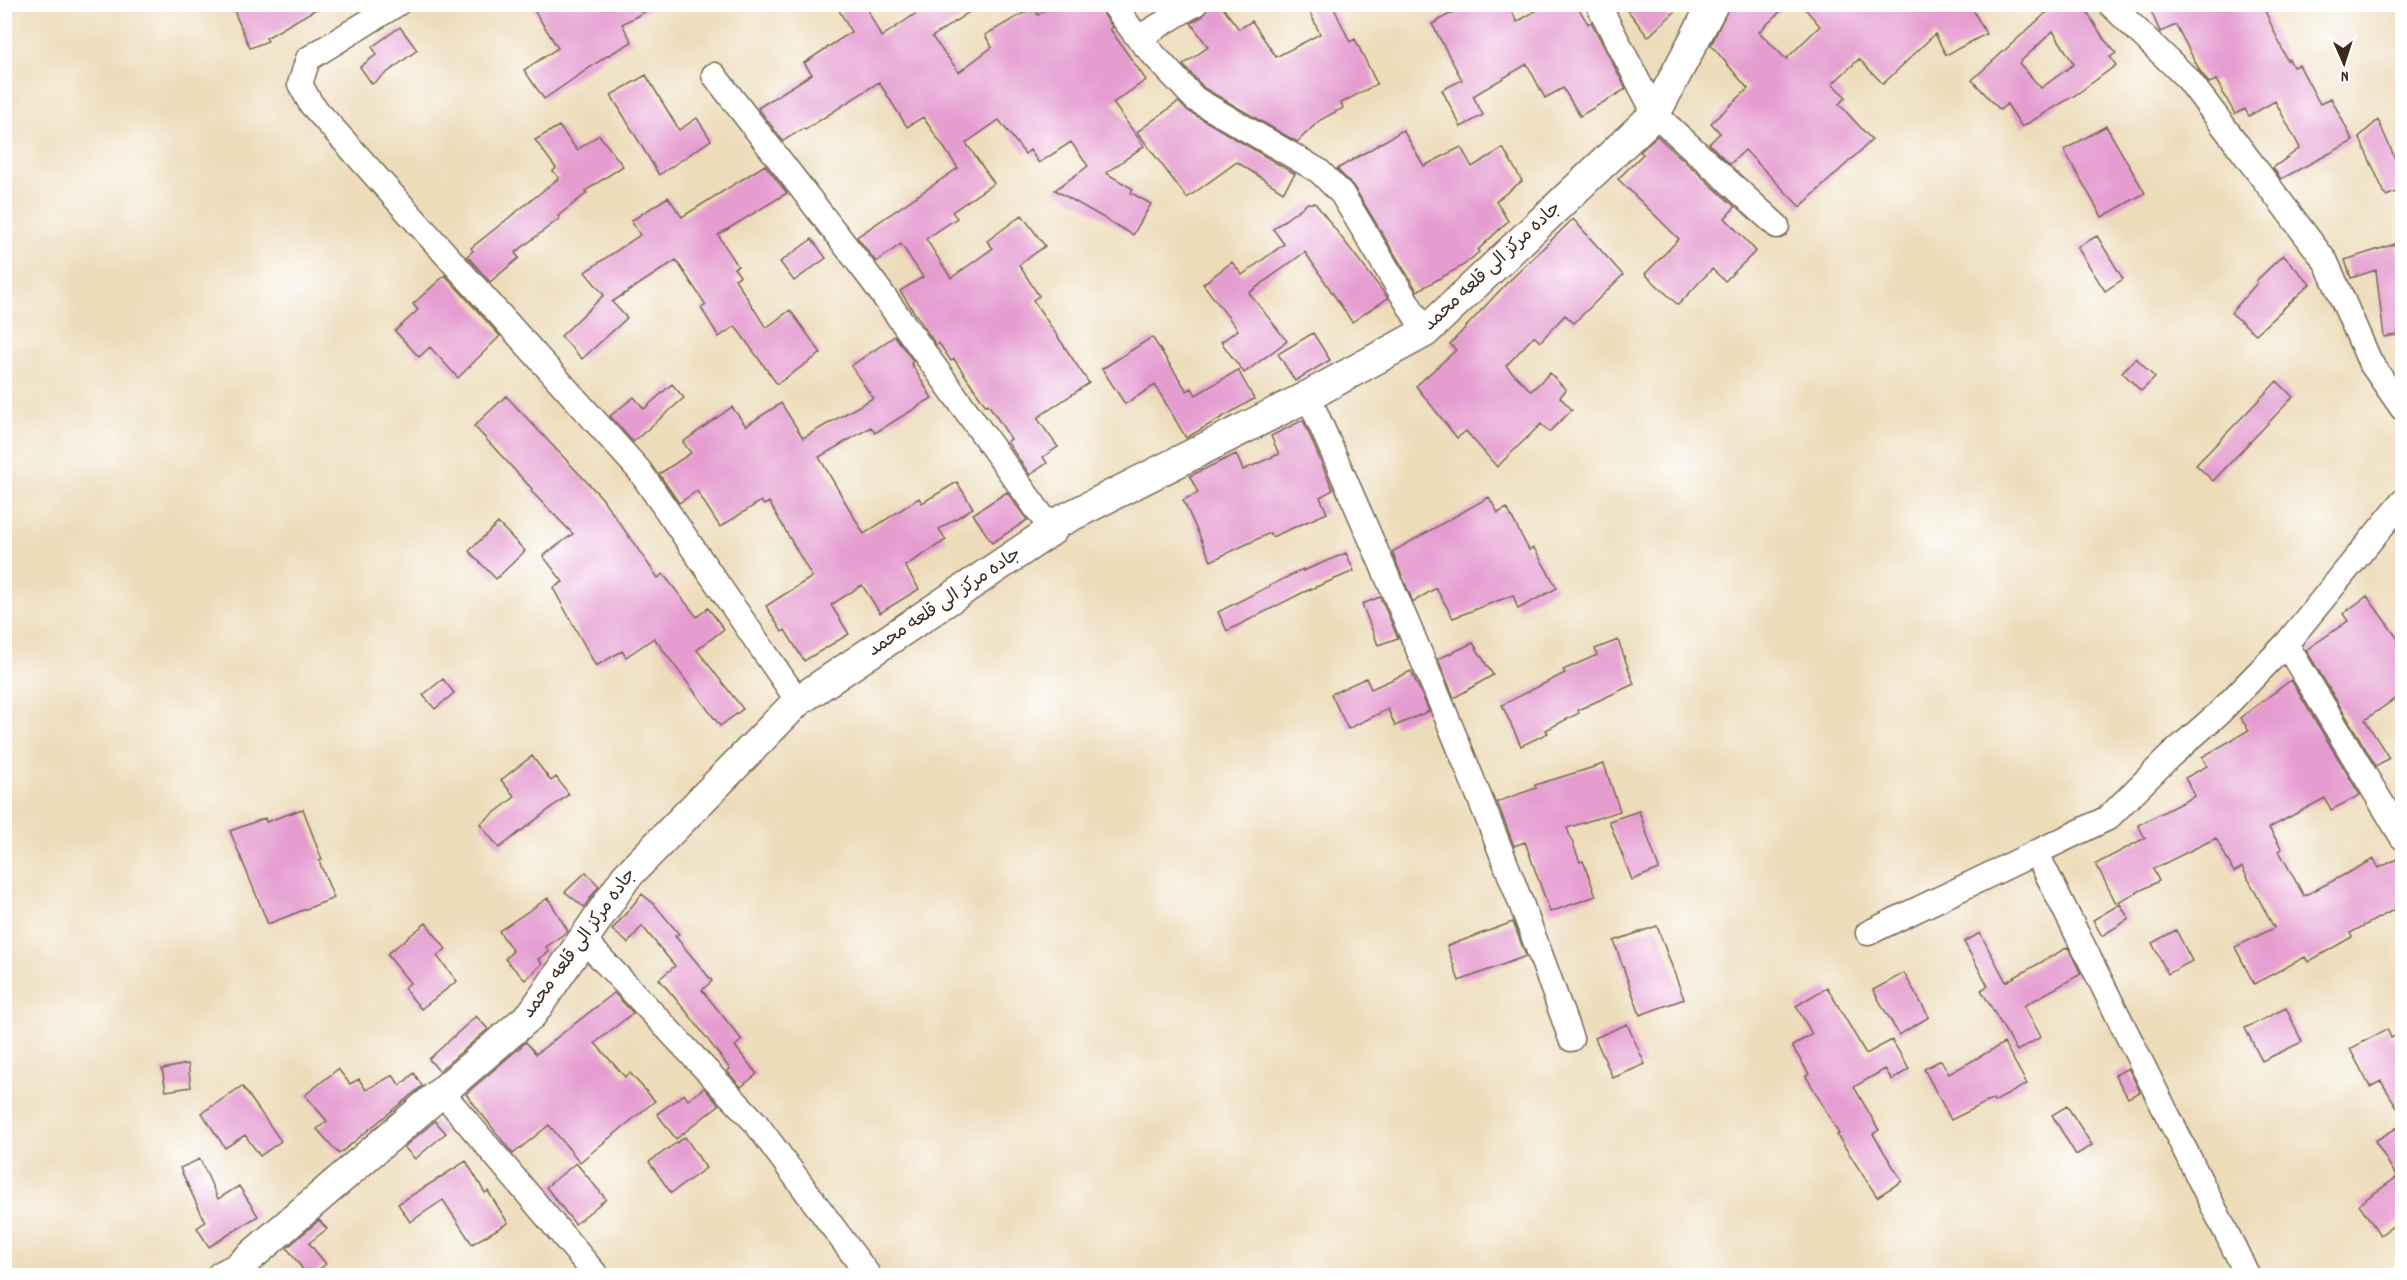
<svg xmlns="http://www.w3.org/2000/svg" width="2407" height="1280" font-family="Dekko,'Playpen Sans Arabic',sans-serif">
	<rect width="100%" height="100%" fill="#fff"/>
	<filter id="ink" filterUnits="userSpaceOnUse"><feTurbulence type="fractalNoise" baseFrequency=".0167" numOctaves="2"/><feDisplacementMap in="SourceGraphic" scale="12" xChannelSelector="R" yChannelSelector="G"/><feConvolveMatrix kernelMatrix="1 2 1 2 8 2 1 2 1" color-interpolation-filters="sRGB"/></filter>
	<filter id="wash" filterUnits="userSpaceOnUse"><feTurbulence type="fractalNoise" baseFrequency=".008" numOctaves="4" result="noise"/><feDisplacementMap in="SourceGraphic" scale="24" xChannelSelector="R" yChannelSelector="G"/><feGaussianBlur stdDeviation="1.35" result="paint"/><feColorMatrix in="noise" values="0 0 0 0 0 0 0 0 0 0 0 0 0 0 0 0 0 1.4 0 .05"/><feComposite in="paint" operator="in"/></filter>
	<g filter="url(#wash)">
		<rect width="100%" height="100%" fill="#eddcba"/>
		<g id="blocks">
			<!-- building -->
			<path fill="#e59dd0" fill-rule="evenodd" d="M 231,4 L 325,4 L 266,38 L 268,41 L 250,48 Z
				M 530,4 L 659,4 L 622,24 L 632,42 L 607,56 L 544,99 L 524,70 L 558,48 Z
				M 851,4 L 865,4 L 881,37 L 930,4 L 981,4 L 932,37 L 959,72 L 992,47 L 985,35 L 1034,7 L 1038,15 L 1053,4 L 1099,4 L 1102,12 L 1113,27 L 1110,29 L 1146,80 L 1113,103 L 1144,146 L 1106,173 L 1133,189 L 1131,193 L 1151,204 L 1133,235 L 1055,190 L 1088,166 L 1071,142 L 1039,163 L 1030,150 L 1025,154 L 999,120 L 966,143 L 994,183 L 952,212 L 957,218 L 926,239 L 951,278 L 993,248 L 987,241 L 1022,215 L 1045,246 L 1019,265 L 1039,296 L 1033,300 L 1089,383 L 1037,418 L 1058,447 L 1043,457 L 1047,463 L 1030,475 L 1007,442 L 1011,439 L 988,404 L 986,406 L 954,359 L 951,361 L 939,343 L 936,345 L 900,291 L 923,277 L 901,244 L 876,262 L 857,237 L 958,168 L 923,117 L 907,127 L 879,82 L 805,130 L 804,128 L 783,141 L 758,108 L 812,74 L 804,63 L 851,32 L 839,10 Z
				M 1209,4 L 1220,4 L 1239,29 L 1252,21 L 1276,57 L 1320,34 L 1306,4 L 1332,4 L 1350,42 L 1355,39 L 1377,84 L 1341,103 L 1343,108 L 1320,120 L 1297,142 L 1204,88 L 1183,65 L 1208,47 L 1191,23 L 1203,16 Z
				M 1467,4 L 1508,4 L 1517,22 L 1547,4 L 1576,4 L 1588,24 L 1591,22 L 1626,89 L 1580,116 L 1563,88 L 1545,98 L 1527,64 L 1473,96 L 1483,115 L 1461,127 L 1442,90 L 1462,80 L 1432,24 Z
				M 1623,4 L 1683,4 L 1648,37 Z
				M 1730,4 L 1788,4 L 1759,32 L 1786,59 L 1820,26 L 1801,4 L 1970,4 L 1986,34 L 1946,55 L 1935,34 L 1883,84 L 1859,59 L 1832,84 L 1846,97 L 1839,104 L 1872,140 L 1800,207 L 1745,150 L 1730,164 L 1709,144 L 1720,133 L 1711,123 L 1748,89 L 1711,45 Z
				M 2056,4 L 2082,4 L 2104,39 L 2116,53 L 2110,57 L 2116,65 L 2077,94 L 2022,127 L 2007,104 L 2000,110 L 1972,80 ZM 2053,31 L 2074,64 L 2041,88 L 2019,63 Z
				M 2148,4 L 2262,4 L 2287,60 L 2289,59 L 2293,67 L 2299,65 L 2320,104 L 2331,98 L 2353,141 L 2281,179 L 2273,168 L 2300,148 L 2275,101 L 2249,116 L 2245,109 L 2235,114 L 2216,80 L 2209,83 L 2200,71 L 2176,25 L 2160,32 Z
				M 400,27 L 417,50 L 372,84 L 360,67 L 377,54 L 372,47 Z
				M 646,75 L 679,130 L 697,118 L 711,140 L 659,175 L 611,95 Z
				M 1178,102 L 1188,111 L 1295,174 L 1283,192 L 1237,162 L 1187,198 L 1137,132 Z
				M 2378,120 L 2403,177 L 2403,189 L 2386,196 L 2359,137 Z
				M 559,126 L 577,150 L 599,135 L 623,166 L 585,191 L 587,193 L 558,216 L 560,218 L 515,253 L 519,258 L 490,282 L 467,256 L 473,251 L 471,248 L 559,178 L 553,171 L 556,168 L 535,140 Z
				M 2106,126 L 2145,193 L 2102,217 L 2064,150 Z
				M 1403,130 L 1424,166 L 1461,147 L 1472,167 L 1503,148 L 1522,181 L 1496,201 L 1508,221 L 1478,250 L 1479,252 L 1464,265 L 1417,291 L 1354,187 L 1337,169 Z
				M 1657,136 L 1735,207 L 1725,218 L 1756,251 L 1725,281 L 1712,269 L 1678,305 L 1645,274 L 1679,239 L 1618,179 L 1643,154 L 1640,152 Z
				M 765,165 L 787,193 L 718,235 L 738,266 L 734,268 L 740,276 L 735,279 L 766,328 L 790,310 L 821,353 L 777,384 L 735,326 L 719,337 L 701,308 L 706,305 L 676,260 L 612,302 L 627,318 L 582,359 L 561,336 L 604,295 L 585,272 L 640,235 L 631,221 L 668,197 L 682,217 Z
				M 1308,203 L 1315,203 L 1388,298 L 1352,322 L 1305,252 L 1249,293 L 1287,341 L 1244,373 L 1221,342 L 1238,330 L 1203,284 L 1232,262 L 1242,275 L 1284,244 L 1273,229 Z
				M 1573,219 L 1623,275 L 1574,323 L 1565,315 L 1540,342 L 1534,336 L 1506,366 L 1531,391 L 1550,373 L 1566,390 L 1560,397 L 1572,410 L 1549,432 L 1541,424 L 1497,467 L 1466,431 L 1457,438 L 1416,386 L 1456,350 L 1450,344 L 1504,286 Z
				M 2097,236 L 2123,279 L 2105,291 L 2077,247 Z
				M 812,239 L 826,258 L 794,281 L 780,262 Z
				M 2395,244 L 2403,267 L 2403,334 L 2384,337 L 2376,270 L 2351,278 L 2345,260 Z
				M 2283,255 L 2310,284 L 2256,334 L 2231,313 L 2257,283 L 2256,281 Z
				M 445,275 L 500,336 L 458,378 L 430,347 L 419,357 L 395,331 L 418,310 L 413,304 Z
				M 1313,333 L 1330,360 L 1295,381 L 1278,354 Z
				M 895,336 L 913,361 L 911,363 L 932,398 L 875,433 L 871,427 L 819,457 L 864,534 L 919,498 L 922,503 L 957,482 L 973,508 L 939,529 L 946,540 L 905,566 L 919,589 L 880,613 L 862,585 L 831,605 L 849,634 L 804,661 L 785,630 L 782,632 L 766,606 L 812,577 L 769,502 L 764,505 L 761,501 L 720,527 L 697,491 L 679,503 L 659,474 L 691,453 L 683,442 L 732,407 L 746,426 L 781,403 L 803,438 L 873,398 L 851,366 Z
				M 1152,337 L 1187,391 L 1192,388 L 1196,395 L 1238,370 L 1254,399 L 1186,438 L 1155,385 L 1125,404 L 1102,369 Z
				M 2136,358 L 2155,378 L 2141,391 L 2122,372 Z
				M 2277,381 L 2293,397 L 2213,481 L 2196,465 Z
				M 672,384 L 684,398 L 633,442 L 610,416 L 634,397 L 644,409 Z
				M 506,396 L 602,498 L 658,578 L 663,574 L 697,617 L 708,608 L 724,629 L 697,650 L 743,709 L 720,726 L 654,638 L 626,657 L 622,651 L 596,666 L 553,588 L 563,582 L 543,556 L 573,534 L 531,491 L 532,489 L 474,426 Z
				M 1303,420 L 1333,490 L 1320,497 L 1327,513 L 1272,537 L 1270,533 L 1211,561 L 1183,500 L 1198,493 L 1190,476 L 1236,454 L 1243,470 L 1279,454 L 1271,436 Z
				M 1007,492 L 1027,520 L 992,543 L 973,514 Z
				M 1489,497 L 1498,513 L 1507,508 L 1529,550 L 1534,548 L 1557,588 L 1518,609 L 1513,595 L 1453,618 L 1436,588 L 1413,602 L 1392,552 Z
				M 498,523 L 525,551 L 496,579 L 469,551 Z
				M 1346,553 L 1354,571 L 1304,592 L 1227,631 L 1218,612 L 1303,569 L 1303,571 Z
				M 2367,596 L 2403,646 L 2403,693 L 2365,720 L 2389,758 L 2376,766 L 2306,650 L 2348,621 L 2343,614 Z
				M 1380,597 L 1398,638 L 1378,645 L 1362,604 Z
				M 1618,640 L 1634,684 L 1578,710 L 1579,713 L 1546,730 L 1548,733 L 1521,746 L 1502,705 L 1565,673 L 1563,670 L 1597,655 L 1595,649 Z
				M 1473,643 L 1493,675 L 1454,698 L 1438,659 Z
				M 1411,671 L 1429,711 L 1395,726 L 1388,709 L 1348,729 L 1331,694 L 1366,678 L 1371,689 Z
				M 443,679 L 454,693 L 435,709 L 423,695 Z
				M 2291,680 L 2360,795 L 2331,810 L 2325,798 L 2269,828 L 2282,849 L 2279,851 L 2304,896 L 2374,859 L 2379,868 L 2403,856 L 2403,905 L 2350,933 L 2352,937 L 2308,962 L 2305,957 L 2254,984 L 2235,947 L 2274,928 L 2242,867 L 2234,872 L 2216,838 L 2153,869 L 2159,881 L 2116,903 L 2096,864 L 2145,838 L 2138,825 L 2195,796 L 2185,778 L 2207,766 L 2202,757 L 2249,730 L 2240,718 Z
				M 532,756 L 551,781 L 556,777 L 569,794 L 499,848 L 480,824 L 515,797 L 501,780 Z
				M 1604,764 L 1620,811 L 1567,828 L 1580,862 L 1583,861 L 1596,896 L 1550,912 L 1525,842 L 1514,846 L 1497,802 L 1536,788 L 1535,785 Z
				M 303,809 L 322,860 L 319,861 L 334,898 L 268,924 L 230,831 L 265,818 L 266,822 Z
				M 1639,811 L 1659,869 L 1632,880 L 1609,821 Z
				M 586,872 L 599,886 L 584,907 L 565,892 Z
				M 642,894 L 655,905 L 679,934 L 675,936 L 712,981 L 702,990 L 742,1040 L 735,1046 L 757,1074 L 741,1087 L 727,1071 L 730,1069 L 690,1016 L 659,979 L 675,966 L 642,926 L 628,943 L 612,930 Z
				M 548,898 L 568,931 L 546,947 L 549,952 L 538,959 L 542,964 L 525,980 L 505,959 L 513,951 L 499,931 Z
				M 2120,904 L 2129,919 L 2102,936 L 2093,920 Z
				M 1513,922 L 1526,956 L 1459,981 L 1447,946 Z
				M 426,923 L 446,949 L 437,956 L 457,981 L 421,1009 L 404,988 L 410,983 L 387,954 Z
				M 1657,926 L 1684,999 L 1640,1015 L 1614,941 Z
				M 2176,930 L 2192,961 L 2168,974 L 2152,943 Z
				M 1980,933 L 2006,982 L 2068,947 L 2081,974 L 2024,1006 L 2041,1037 L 2017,1051 L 1981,990 L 1988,986 L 1964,942 Z
				M 1904,973 L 1929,1017 L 1899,1035 L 1873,990 Z
				M 1827,987 L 1866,1054 L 1892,1040 L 1909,1069 L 1892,1080 L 1885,1069 L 1854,1087 L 1879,1130 L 1873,1134 L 1902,1181 L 1877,1197 L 1837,1135 L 1839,1134 L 1806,1076 L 1809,1074 L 1792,1046 L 1812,1034 L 1796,1006 Z
				M 614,993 L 633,1013 L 595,1043 L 625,1077 L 630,1073 L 655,1101 L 580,1162 L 549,1125 L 513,1154 L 466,1094 L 526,1042 L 536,1054 Z
				M 2286,1008 L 2302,1042 L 2262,1061 L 2245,1028 Z
				M 476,1016 L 488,1029 L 439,1071 L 429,1059 Z
				M 1627,1024 L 1645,1064 L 1613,1078 L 1595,1038 Z
				M 2387,1029 L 2391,1038 L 2403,1032 L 2403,1117 L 2381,1081 L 2370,1087 L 2350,1049 Z
				M 2004,1043 L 2027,1084 L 1994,1102 L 1993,1099 L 1951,1120 L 1924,1069 L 1941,1060 L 1949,1074 Z
				M 188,1064 L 191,1087 L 166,1091 L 162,1069 Z
				M 2128,1068 L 2140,1092 L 2128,1098 L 2115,1075 Z
				M 338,1069 L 350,1084 L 359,1079 L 366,1090 L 393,1075 L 400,1086 L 414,1073 L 422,1086 L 339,1154 L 317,1129 L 327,1121 L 305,1095 Z
				M 242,1086 L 281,1141 L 260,1156 L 245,1135 L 225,1148 L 202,1113 Z
				M 704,1088 L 719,1105 L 676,1139 L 657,1114 L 684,1094 L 688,1100 Z
				M 2067,1106 L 2092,1145 L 2076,1155 L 2052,1115 Z
				M 435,1121 L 446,1133 L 415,1159 L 404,1147 Z
				M 2403,1124 L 2403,1219 L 2380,1235 L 2359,1204 L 2397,1177 L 2375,1141 Z
				M 685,1137 L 706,1168 L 671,1193 L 649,1162 Z
				M 200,1159 L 218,1199 L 239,1186 L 258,1216 L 209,1247 L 197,1228 L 205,1222 L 180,1168 Z
				M 466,1161 L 485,1193 L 488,1191 L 508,1223 L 472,1244 L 443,1200 L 410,1222 L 398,1204 Z
				M 576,1163 L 606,1199 L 575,1224 L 546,1187 Z
				M 319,1220 L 327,1229 L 309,1243 L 326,1264 L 312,1275 L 307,1275 L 287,1248 Z"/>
		</g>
	</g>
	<g filter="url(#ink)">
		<use href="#blocks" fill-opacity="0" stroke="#796855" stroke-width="1.5"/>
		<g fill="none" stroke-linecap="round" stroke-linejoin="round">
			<!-- minor casing -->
			<g stroke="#796855" stroke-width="27">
				<path id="minor" d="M 397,4 L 308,59 L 300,84 L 311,104 L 639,470 L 798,701
					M 1113,4 L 1138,38 L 1195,99 L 1319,171 L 1342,194 L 1425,332
					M 1598,4 L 1655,114 L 1777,226
					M 2110,4 L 2188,79 L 2326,262 L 2370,362 L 2402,408
					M 1138,38 L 1195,4
					M 714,75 L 872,280 L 1052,530
					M 1308,396 C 1402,608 1494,821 1571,1039
					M 2286,644 L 2402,837
					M 2036,852 L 2248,1276
					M 1868,933 L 2108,818 L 2170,756 L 2219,713 L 2286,644 L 2402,502
					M 583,939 L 755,1122 L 869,1276
					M 441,1091 L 597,1276"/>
			</g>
			<!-- tertiary casing -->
			<g stroke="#796855" stroke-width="33">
				<path id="tertiary" d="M 222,1276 L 236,1269 L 532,1014 L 626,877 L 798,701 L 1052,530 L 1053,525 L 1308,396 L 1425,332 L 1655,114 L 1713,4"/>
			</g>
			<!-- minor -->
			<use href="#minor" stroke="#fff" stroke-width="24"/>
			<!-- tertiary -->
			<use href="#tertiary" stroke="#fff" stroke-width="30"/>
		</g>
	</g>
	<g text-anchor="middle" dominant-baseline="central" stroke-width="5" stroke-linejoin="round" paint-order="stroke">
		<!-- street labels -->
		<g font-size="18" fill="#3b2a1e" stroke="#fff">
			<text transform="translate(1493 267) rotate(-43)">جاده مرکز الی قلعه محمد</text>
			<text transform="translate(945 603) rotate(-34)">جاده مرکز الی قلعه محمد</text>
			<text transform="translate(580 944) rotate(-54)">جاده مرکز الی قلعه محمد</text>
		</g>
	</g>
	<!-- margin -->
	<rect width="2407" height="1280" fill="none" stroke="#fff" stroke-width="24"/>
	<!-- north arrow -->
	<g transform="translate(2344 63) rotate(177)" stroke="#ffffff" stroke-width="4.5" paint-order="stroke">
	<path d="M0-4.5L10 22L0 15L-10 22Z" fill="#3b2a1e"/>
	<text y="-9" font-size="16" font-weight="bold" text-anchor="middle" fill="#3b2a1e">N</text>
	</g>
</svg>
